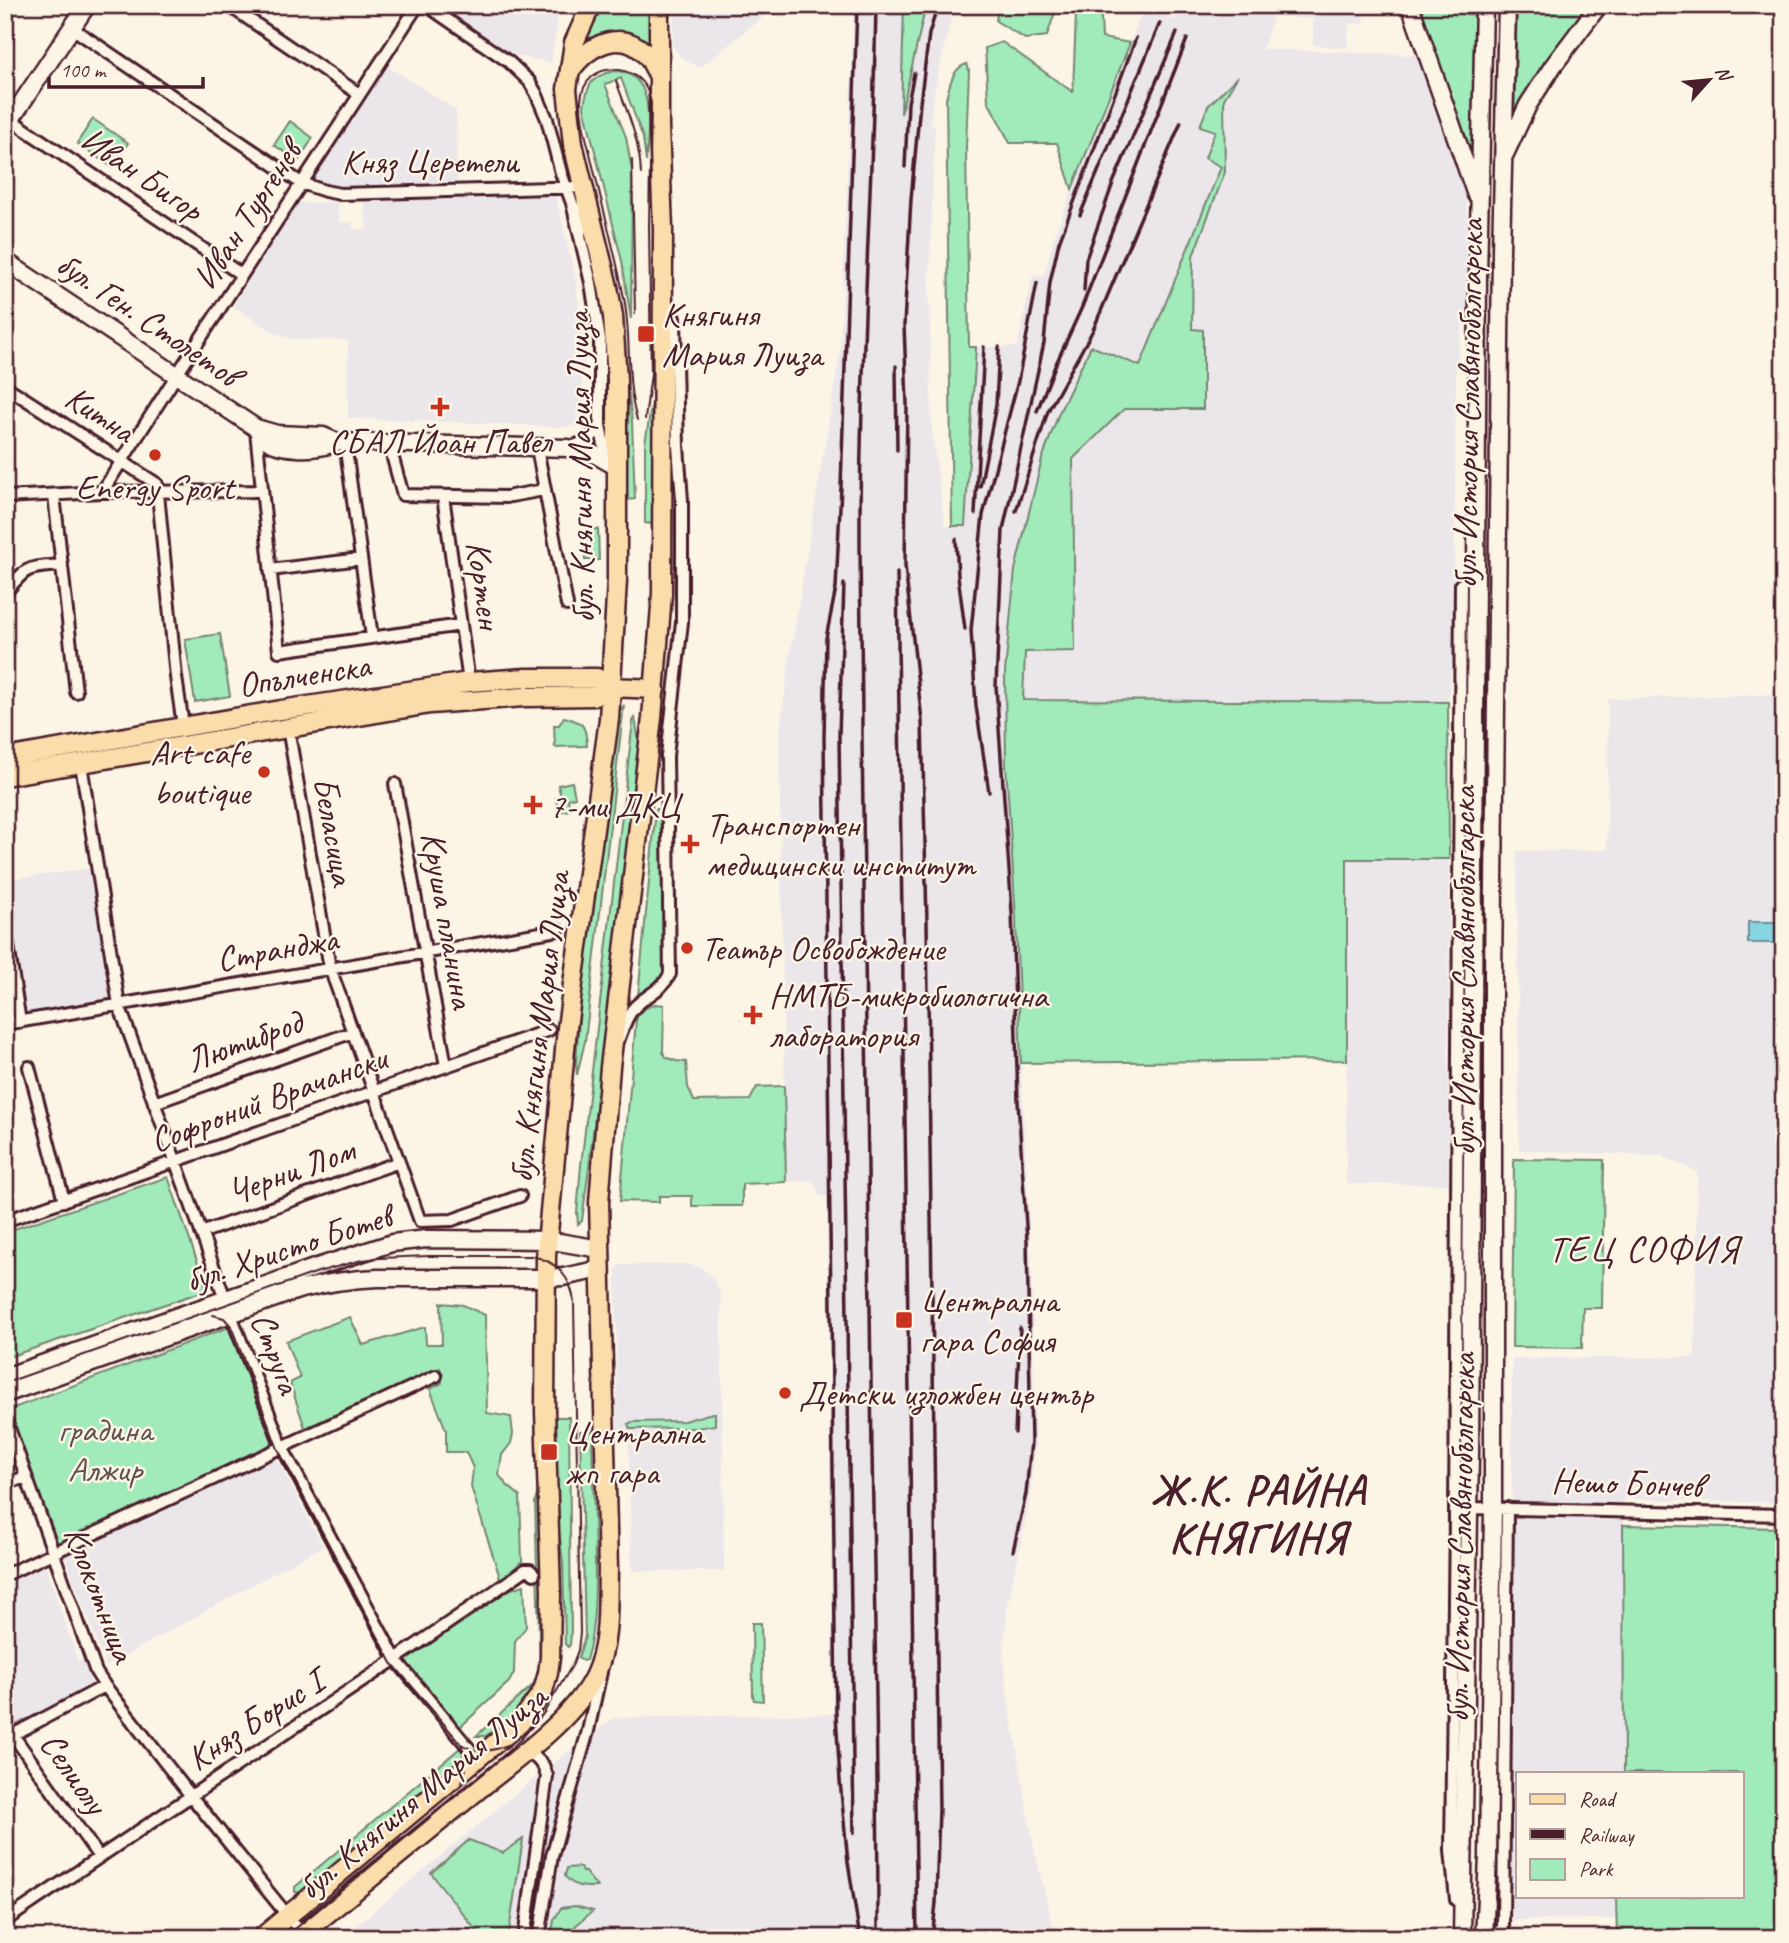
<svg xmlns="http://www.w3.org/2000/svg" width="1789" height="1943" font-family="Caveat,sans-serif">
	<rect width="100%" height="100%" fill="#fcf5e5"/>
	<filter id="ink" filterUnits="userSpaceOnUse"><feTurbulence type="fractalNoise" baseFrequency=".0143" numOctaves="2"/><feDisplacementMap in="SourceGraphic" scale="14" xChannelSelector="R" yChannelSelector="G"/><feConvolveMatrix kernelMatrix="1 2 1 2 8 2 1 2 1" color-interpolation-filters="sRGB"/></filter>
	<g filter="url(#ink)">
		<!-- built -->
		<path fill="#ebe6ea" d="M 434,5 L 560,5 L 551,63 L 504,53 Z
			M 678,5 L 778,5 L 700,68 L 681,58 L 672,43 L 675,11 Z
			M 854,5 L 904,5 L 902,109 L 926,5 L 954,5 L 935,87 L 930,124 L 935,125 L 929,290 L 932,431 L 945,526 L 965,525 L 976,347 L 1017,347 L 1033,274 L 1044,276 L 1055,234 L 1144,7 L 1176,20 L 1179,5 L 1360,5 L 1364,16 L 1364,25 L 1349,23 L 1347,48 L 1313,45 L 1313,19 L 1273,16 L 1263,49 L 1419,55 L 1466,187 L 1469,288 L 1456,366 L 1454,636 L 1448,702 L 1023,700 L 1025,651 L 1075,651 L 1073,459 L 1124,409 L 1203,408 L 1203,330 L 1192,330 L 1193,256 L 1225,172 L 1224,99 L 1236,79 L 1200,126 L 1215,131 L 1221,166 L 1140,367 L 1091,347 L 1059,413 L 1042,459 L 1015,570 L 1005,671 L 1006,765 L 1016,918 L 1021,1063 L 1032,1281 L 1035,1444 L 1029,1504 L 1008,1604 L 1003,1655 L 1007,1691 L 1033,1844 L 1056,1938 L 849,1938 L 848,1931 L 811,1938 L 342,1938 L 545,1769 L 614,1718 L 833,1714 L 827,1196 L 820,1196 L 813,1180 L 786,1182 L 779,741 L 788,667 L 840,353 Z
			M 381,62 L 456,110 L 457,191 L 355,194 L 301,183 Z
			M 556,196 L 576,281 L 585,359 L 577,425 L 563,427 L 348,418 L 348,340 L 298,340 L 276,334 L 233,306 L 298,203 L 338,202 L 339,223 L 352,222 L 353,230 L 367,229 L 364,200 Z
			M 1784,694 L 1784,1503 L 1624,1499 L 1624,1773 L 1518,1773 L 1518,1896 L 1616,1896 L 1617,1919 L 1512,1920 L 1512,1359 L 1695,1357 L 1697,1172 L 1662,1156 L 1519,1150 L 1517,851 L 1607,850 L 1608,699 Z
			M 1347,859 L 1449,859 L 1448,1184 L 1346,1184 Z
			M 94,868 L 114,1003 L 27,1017 L 5,880 Z
			M 689,1264 L 702,1268 L 708,1273 L 714,1280 L 721,1294 L 724,1571 L 632,1571 L 628,1431 L 617,1431 L 616,1269 L 620,1265 Z
			M 277,1459 L 323,1546 L 106,1666 L 64,1554 Z
			M 46,1566 L 78,1661 L 84,1659 L 92,1687 L 16,1727 L 5,1706 L 5,1584 Z"/>
		<!-- green -->
		<path fill="#a1ebba" stroke="#768572" stroke-width="2" d="M 600,5 L 654,5 L 654,51 C 623,37 618,28 585,42 Z
			M 904,5 L 926,5 L 901,114 Z
			M 998,5 L 1108,5 L 1101,17 L 1102,38 L 1130,43 L 1072,189 L 1057,143 L 1010,143 L 988,101 L 985,48 L 1002,42 L 1073,92 L 1076,13 L 1055,12 L 1047,36 L 1025,39 L 996,21 Z
			M 1415,5 L 1475,6 L 1471,167 Z
			M 1517,5 L 1593,5 L 1514,125 Z
			M 967,64 L 969,70 L 966,147 L 969,347 L 976,347 L 965,526 L 952,526 L 946,99 C 950,85 952,68 967,64 Z
			M 614,71 C 659,72 647,132 646,162 L 643,138 L 621,78 L 605,84 L 626,137 L 632,171 L 631,319 L 622,261 L 584,107 C 587,85 591,76 614,71 Z
			M 1238,76 L 1224,99 L 1225,172 L 1193,256 L 1192,329 L 1203,330 L 1203,409 L 1124,409 L 1073,459 L 1075,651 L 1025,652 L 1023,700 L 1448,702 L 1449,859 L 1347,859 L 1347,1060 L 1021,1063 L 1016,918 L 1006,765 L 1005,672 L 1015,570 L 1042,459 L 1059,413 L 1091,346 L 1140,366 L 1221,167 L 1205,158 L 1215,131 L 1200,126 L 1208,106 Z
			M 93,119 L 128,143 L 112,167 L 77,143 Z
			M 290,121 L 313,138 L 298,161 L 274,145 Z
			M 587,236 L 589,237 L 606,317 L 609,361 L 609,432 L 606,427 L 605,346 L 585,238 Z
			M 628,389 L 632,421 L 635,499 L 626,500 Z
			M 653,396 L 653,524 L 645,523 L 645,443 Z
			M 585,529 L 598,529 L 599,560 L 585,560 Z
			M 220,634 L 230,696 L 195,702 L 185,639 Z
			M 624,705 L 585,1041 L 577,1075 L 576,1062 L 581,991 L 617,716 Z
			M 564,717 C 584,722 586,726 587,746 L 555,747 L 554,725 L 559,725 Z
			M 635,718 L 639,742 L 633,795 L 588,1175 L 582,1221 L 578,1224 L 577,1213 L 581,1165 L 633,721 Z
			M 572,782 L 575,797 L 568,799 L 570,810 L 558,812 L 556,798 L 561,797 L 558,785 Z
			M 656,809 L 660,809 L 666,969 C 661,985 651,988 638,996 Z
			M 655,1004 L 664,1005 L 663,1052 L 666,1057 L 676,1061 L 686,1062 L 688,1087 L 694,1101 L 750,1100 L 757,1087 L 784,1086 L 786,1182 L 742,1184 L 742,1206 L 692,1206 L 692,1196 L 659,1196 L 659,1202 L 620,1201 L 636,1021 C 638,1011 645,1008 655,1004 Z
			M 1514,1159 L 1604,1160 L 1602,1308 L 1583,1308 L 1582,1348 L 1512,1347 Z
			M 168,1177 L 207,1290 L 5,1358 L 5,1232 Z
			M 441,1303 L 463,1305 L 485,1315 L 487,1413 L 511,1417 L 513,1434 L 511,1443 L 502,1455 L 499,1475 L 507,1485 L 520,1496 L 522,1561 L 501,1581 L 471,1487 L 473,1468 L 466,1452 L 446,1452 L 446,1430 L 430,1389 L 442,1383 L 440,1368 L 305,1428 L 290,1383 L 300,1378 L 286,1341 L 350,1317 L 363,1345 L 425,1327 L 426,1344 L 442,1344 Z
			M 229,1327 L 275,1448 L 58,1548 L 8,1410 Z
			M 712,1413 L 715,1413 L 715,1425 L 697,1428 L 630,1429 L 628,1424 L 632,1422 L 684,1421 Z
			M 556,1417 L 569,1417 L 571,1634 L 570,1645 L 568,1647 L 565,1644 L 563,1563 L 557,1513 Z
			M 580,1431 L 592,1431 C 593,1473 594,1515 595,1556 C 595,1590 596,1627 586,1660 L 583,1661 L 578,1658 L 585,1636 Z
			M 539,1487 L 545,1563 L 541,1673 C 532,1700 509,1719 486,1736 L 476,1736 L 533,1685 L 540,1667 L 535,1502 Z
			M 1623,1525 L 1784,1528 L 1784,1938 L 1617,1938 L 1616,1896 L 1742,1896 L 1742,1773 L 1624,1773 Z
			M 524,1585 L 526,1627 L 515,1641 L 514,1673 L 509,1682 L 458,1729 L 402,1662 L 508,1590 Z
			M 752,1623 L 761,1623 L 763,1701 L 754,1700 L 753,1696 Z
			M 460,1748 L 464,1754 L 461,1758 L 300,1893 L 295,1892 L 295,1887 Z
			M 523,1839 L 508,1938 L 482,1938 L 431,1873 L 469,1840 L 503,1853 Z
			M 580,1867 L 582,1872 L 585,1872 L 597,1887 C 584,1887 574,1888 565,1876 L 567,1868 Z
			M 575,1906 L 593,1911 L 561,1938 L 551,1938 L 554,1920 L 561,1908 Z"/>
		<!-- water -->
		<path fill="#86d6e1" stroke="#6e8d98" stroke-width="2" d="M 1748,922 L 1784,922 L 1784,943 L 1748,943 Z"/>
		<g fill="none" stroke-linecap="round" stroke-linejoin="round">
			<!-- street casing -->
			<g stroke="#4a1f2b" stroke-width="16">
				<path id="street" d="M 228,5 L 359,94
					M 426,5 L 509,62 L 529,81 L 536,93 L 547,119 L 561,173 L 572,203 L 591,283 L 600,340 L 600,425 L 604,445 L 614,461
					M 72,28 L 301,183 L 325,191 L 340,194 L 584,187 L 580,235
					M 11,120 L 242,275
					M 5,386 L 157,484 L 176,677 L 183,726
					M 256,431 L 279,651 L 461,625
					M 345,443 L 372,637
					M 389,444 L 403,495 L 507,497
					M 537,448 L 567,605
					M 569,448 C 582,443 595,438 600,425
					M 102,492 L 176,376 L 418,5
					M 54,495 L 76,692
					M 443,496 L 469,682
					M 511,496 L 544,490
					M 5,497 L 102,492 L 261,491
					M 270,570 L 361,559
					M 5,593 C 28,565 27,568 62,565
					M 288,728 L 330,968 L 420,1221 L 452,1220 L 520,1196
					M 81,764 L 119,1005 L 231,1315 L 282,1447 L 396,1660 L 477,1758
					M 395,784 L 446,1066
					M 5,926 L 20,1022
					M 5,1024 L 558,930
					M 619,1038 C 624,1026 628,1012 638,1004 C 650,993 662,990 670,974 L 667,756 L 682,622 L 682,500 L 678,446 L 675,321 L 666,300
					M 29,1067 L 64,1201
					M 154,1103 L 353,1032
					M 5,1221 L 549,1030
					M 201,1233 L 399,1162
					M 5,1417 L 96,1672 L 105,1686 L 191,1796 L 304,1936
					M 5,1484 L 26,1477
					M 1469,1508 L 1784,1515
					M 5,1575 L 436,1376
					M 5,1720 L 13,1735 L 99,1857
					M 5,1739 L 105,1686
					M 1456,1900 L 1451,1851 L 1455,1516 L 1461,584
					M 5,1921 C 178,1803 354,1690 525,1570 L 530,1570 L 534,1574
					M 524,1938 L 547,1776 L 543,1765 L 528,1750
					M 539,1938 L 552,1856 L 588,1731 L 601,1672
					M 1496,1938 L 1503,1927 L 1507,1508"/>
			</g>
			<!-- secondary casing -->
			<g stroke="#4a1f2b" stroke-width="21">
				<path id="secondary" d="M 1410,5 L 1476,195
					M 5,128 L 87,5
					M 1505,154 L 1528,105 L 1553,66 L 1599,5
					M 5,261 L 256,428 L 277,434 L 323,436 L 337,442 L 568,448 L 596,455 L 617,467
					M 261,436 C 277,451 317,451 337,442
					M 5,1377 L 317,1267 L 392,1243 L 427,1239 L 547,1240 L 600,1249
					M 5,1394 L 298,1290 C 325,1283 350,1279 378,1278 L 545,1278 L 563,1277 L 601,1269
					M 1462,1938 L 1470,1456 L 1478,276 L 1484,5
					M 1484,1938 L 1488,1857 L 1493,1508 L 1493,976 L 1501,250 L 1507,5"/>
			</g>
			<!-- primary casing -->
			<g stroke="#4a1f2b" stroke-width="23">
				<path id="primary" d="M 570,71 C 588,45 624,26 648,57 C 652,62 655,70 659,76
					M 5,758 L 281,710 L 469,682 L 526,678 L 597,678 L 611,687
					M 5,776 L 430,704 L 525,697 L 595,696 L 611,687 L 655,689
					M 261,1938 L 520,1723 L 543,1691 L 548,1673 L 550,1658 L 551,1592 L 545,1411 L 546,1255 L 567,1028 L 609,719 L 617,580 L 617,380 L 613,316 L 608,287 L 573,144 L 567,89 L 574,43 L 591,5
					M 297,1938 C 356,1889 415,1841 474,1793 C 512,1762 574,1720 595,1675 C 610,1643 607,1605 608,1570 L 599,1202 L 610,1067 L 652,718 L 662,594 L 663,229 L 659,126 L 659,5"/>
			</g>
			<!-- street -->
			<use href="#street" stroke="#fcf5e5" stroke-width="10"/>
			<!-- secondary -->
			<use href="#secondary" stroke="#fcf5e5" stroke-width="16"/>
			<!-- primary -->
			<use href="#primary" stroke="#fbddab" stroke-width="18"/>
			<!-- tram -->
			<path stroke="#4a1f2b" stroke-width="2" d="M 616,81 C 627,111 640,141 641,174
				M 632,160 L 635,314
				M 637,420 C 625,380 632,339 624,298 C 615,250 601,202 590,153 C 586,137 580,118 581,101 C 583,58 645,59 651,103 L 649,226 L 651,374 L 645,419
				M 213,1315 L 224,1318 L 231,1326 L 278,1449 L 392,1663 L 461,1744 C 467,1759 468,1770 461,1784
				M 5,1383 L 318,1272 L 362,1260 L 380,1258 L 428,1256 L 531,1256 C 556,1260 572,1278 574,1303 L 580,1633 L 578,1650 L 573,1664 L 543,1714 L 520,1740 L 484,1773 L 284,1938
				M 461,1744 C 479,1755 492,1751 511,1744"/>
			<!-- rail -->
			<path stroke="#4a1f2b" stroke-width="3.5" d="M 857,5 L 841,487 L 836,588 L 826,638 L 824,737 L 836,1714 L 840,1781 L 848,1862 L 860,1938
				M 876,5 C 873,180 860,355 860,529 C 860,597 862,665 862,733 C 864,973 868,1213 872,1452 C 875,1614 878,1776 878,1938
				M 905,167 L 908,103 L 914,73
				M 1080,215 L 1160,23
				M 1084,290 L 1086,259 L 1113,183 L 1177,33
				M 896,366 L 897,450
				M 1037,411 L 1055,366 L 1082,307 L 1187,39
				M 980,487 L 996,405 L 999,347
				M 1016,511 L 1048,411 L 1093,330 L 1181,122
				M 975,514 L 984,347
				M 956,539 L 958,576 L 965,629
				M 897,573 L 917,1938
				M 844,584 L 839,735 L 854,1833
				M 989,792 L 976,706 L 971,630 L 983,515 L 1018,381 L 1037,283
				M 1015,1433 L 1020,1328
				M 1013,1551 L 1026,1494 L 1031,1442 L 1027,1241 L 1018,1101 L 1012,912 L 996,686 L 1003,530 L 1044,343 L 1050,282 L 1059,242 L 1136,38
				M 932,1938 L 936,1903 L 939,1809 L 927,922 L 922,721 L 905,566 L 907,404 L 904,325 L 911,199 L 920,103 L 929,34 L 938,5"/>
		</g>
	</g>
	<!-- markers -->
	<g fill="#c8321e" stroke="#fcf5e5" stroke-width="2.5">
		<rect x="637" y="325" width="18" height="18" rx="3.5"/>
		<path d="M436.5 396.5h7v7h7v7h-7v7h-7v-7h-7v-7h7z"/>
		<circle cx="155" cy="455" r="7"/>
		<circle cx="264" cy="772" r="7"/>
		<path d="M529.5 794.5h7v7h7v7h-7v7h-7v-7h-7v-7h7z"/>
		<path d="M686.5 833.5h7v7h7v7h-7v7h-7v-7h-7v-7h7z"/>
		<circle cx="687" cy="948" r="7"/>
		<path d="M749.5 1004.5h7v7h7v7h-7v7h-7v-7h-7v-7h7z"/>
		<rect x="895" y="1311" width="18" height="18" rx="3.5"/>
		<circle cx="785" cy="1393" r="7"/>
		<rect x="540" y="1443" width="18" height="18" rx="3.5"/>
	</g>
	<g text-anchor="middle" dominant-baseline="central" stroke-width="5" stroke-linejoin="round" paint-order="stroke">
		<!-- street labels -->
		<g font-size="35" fill="#4a1f2b" stroke="#fcf5e5">
			<text x="430" y="161">Княз Церетели</text>
			<text transform="translate(142 174) rotate(34)">Иван Бигор</text>
			<text transform="translate(247 215) rotate(-57)">Иван Тургенев</text>
			<text transform="translate(148 319) rotate(34)">бул. Ген. Столетов</text>
			<text transform="translate(1468 404) rotate(-89)">бул. История Славянобългарска</text>
			<text transform="translate(100 414) rotate(33)">Китна</text>
			<text transform="translate(580 467) rotate(-91)">бул. Княгиня Мария Луиза</text>
			<text transform="translate(484 585) rotate(82)">Кортен</text>
			<text transform="translate(304 675) rotate(-9)">Опълченска</text>
			<text transform="translate(334 831) rotate(80)">Беласица</text>
			<text transform="translate(448 920) rotate(80)">Круша планина</text>
			<text transform="translate(277 949) rotate(-10)">Странджа</text>
			<text transform="translate(1463 971) rotate(-90)">бул. История Славянобългарска</text>
			<text transform="translate(539 1027) rotate(-83)">бул. Княгиня Мария Луиза</text>
			<text transform="translate(244 1041) rotate(-20)">Лютиброд</text>
			<text transform="translate(268 1099) rotate(-20)">Софроний Врачански</text>
			<text transform="translate(291 1171) rotate(-20)">Черни Лом</text>
			<text transform="translate(288 1248) rotate(-18)">бул. Христо Ботев</text>
			<text transform="translate(276 1353) rotate(69)">Струга</text>
			<text transform="translate(1627 1483) rotate(2)">Нешо Бончев</text>
			<text transform="translate(1460 1538) rotate(-89)">бул. История Славянобългарска</text>
			<text transform="translate(100 1594) rotate(69)">Клокотница</text>
			<text transform="translate(255 1720) rotate(-33)">Княз Борис I</text>
			<text transform="translate(74 1773) rotate(55)">Селиолу</text>
			<text transform="translate(422 1792) rotate(-40)">бул. Княгиня Мария Луиза</text>
		</g>
		<!-- poi labels -->
		<g font-size="35" fill="#4a1f2b" stroke="#fcf5e5" text-anchor="start">
			<text x="662" y="314">Княгиня<tspan x="662" dy="40">Мария Луиза</tspan></text>
			<text x="440" y="441" text-anchor="middle">СБАЛ Йоан Павел</text>
			<text x="155" y="487" text-anchor="middle">Energy Sport</text>
			<text x="250" y="752" text-anchor="end">Art cafe<tspan x="250" dy="40">boutique</tspan></text>
			<text x="549" y="805">7-ми ДКЦ</text>
			<text x="706" y="824">Транспортен<tspan x="706" dy="40">медицински институт</tspan></text>
			<text x="701" y="948">Театър Освобождение</text>
			<text x="769" y="995">НМТБ-микробиологична<tspan x="769" dy="40">лаборатория</tspan></text>
			<text x="920" y="1300">Централна<tspan x="920" dy="40">гара София</tspan></text>
			<text x="799" y="1393">Детски изложбен център</text>
			<text x="565" y="1432">Централна<tspan x="565" dy="40">жп гара</tspan></text>
		</g>
		<!-- park labels -->
		<g font-size="35" fill="#60524f" stroke="#fcf5e5">
			<text x="105" y="1429">градина<tspan x="105" dy="40">Алжир</tspan></text>
		</g>
		<!-- neighbourhood labels -->
		<g font-size="37" letter-spacing="2" fill="#4a1f2b" stroke="#fcf5e5">
			<text x="1644" y="1248">ТЕЦ СОФИЯ</text>
		</g>
		<!-- district labels -->
		<g font-size="42" font-weight="bold" letter-spacing="2" fill="#4a1f2b" stroke="#fcf5e5">
			<text x="1259" y="1490">Ж.К. РАЙНА<tspan x="1259" dy="48">КНЯГИНЯ</tspan></text>
		</g>
	</g>
	<!-- margin -->
	<rect width="1789" height="1943" fill="none" stroke="#fcf5e5" stroke-width="28"/>
	<rect x="14" y="14" width="1761" height="1915" fill="none" stroke="#4a1f2b" stroke-width="2.5" filter="url(#ink)"/>
	<!-- legend -->
	<rect x="1516" y="1772" width="228" height="126" fill="#fcf5e5" stroke="#b59f9b" stroke-width="2"/>
	<rect x="1530" y="1794" width="35" height="10" fill="#fbddab" stroke="#b59f9b" stroke-width="2"/>
	<text x="1579" y="1806" font-size="21" fill="#4a1f2b">Road</text>
	<rect x="1530" y="1829" width="35" height="10" fill="#4a1f2b" stroke="#b59f9b" stroke-width="2"/>
	<text x="1579" y="1842" font-size="21" fill="#4a1f2b">Railway</text>
	<rect x="1530" y="1859" width="35" height="21" fill="#a1ebba" stroke="#b59f9b" stroke-width="2"/>
	<text x="1579" y="1876" font-size="21" fill="#4a1f2b">Park</text>
	<!-- north arrow -->
	<g transform="translate(1709 80) rotate(63)" stroke="#fcf5e5" stroke-width="5" paint-order="stroke">
	<path d="M0-5L12 26L0 18L-12 26Z" fill="#4a1f2b"/>
	<text y="-10" font-size="19" font-weight="bold" text-anchor="middle" fill="#4a1f2b">N</text>
	</g>
	<!-- scale -->
	<path d="M49 77v10h154v-10" fill="none" stroke="#4a1f2b" stroke-width="3.5"/>
	<text x="60" y="77" font-size="21" fill="#4a1f2b" stroke="#fcf5e5" stroke-width="5" paint-order="stroke">100 m</text>
</svg>
